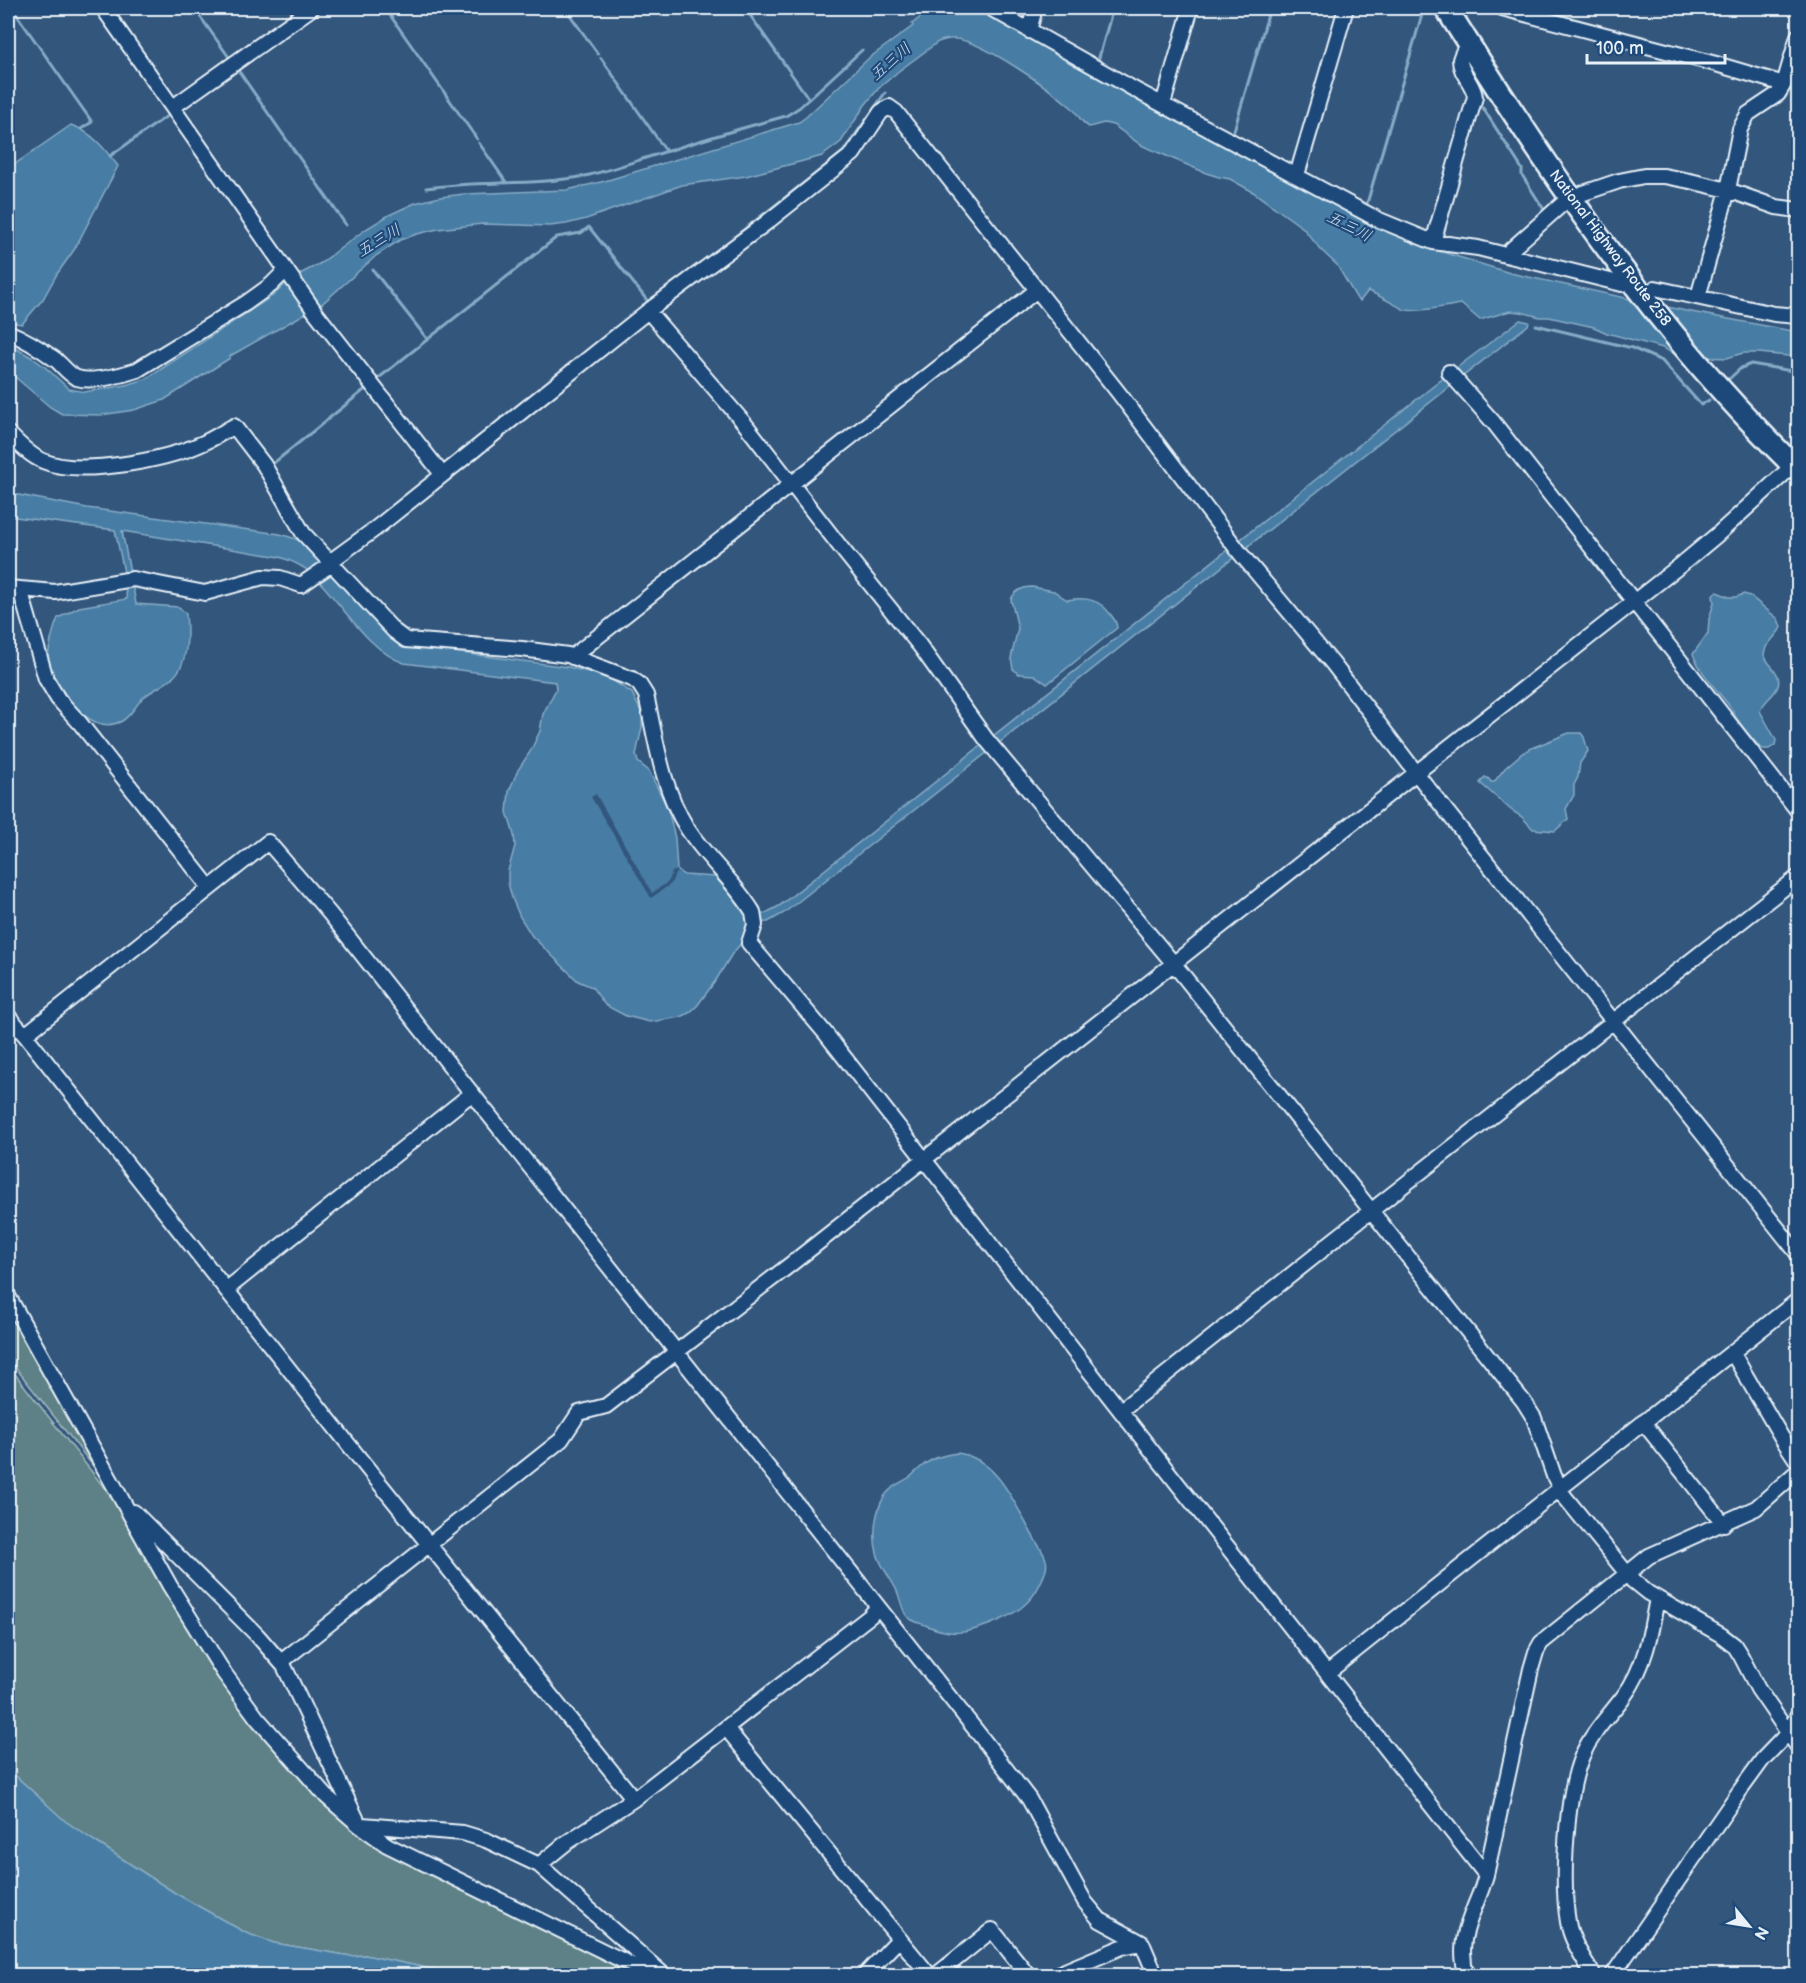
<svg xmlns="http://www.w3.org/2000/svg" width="1806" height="1983" font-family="'Balsamiq Sans','Klee One',sans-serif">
	<rect width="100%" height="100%" fill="#33567d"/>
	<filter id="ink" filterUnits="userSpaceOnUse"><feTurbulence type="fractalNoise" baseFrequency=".0167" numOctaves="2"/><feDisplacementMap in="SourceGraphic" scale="12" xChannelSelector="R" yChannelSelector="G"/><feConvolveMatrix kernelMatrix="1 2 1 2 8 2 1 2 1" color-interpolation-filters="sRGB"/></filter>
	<g filter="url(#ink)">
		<!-- green -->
		<path fill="#5d8186" stroke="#a2b9bf" stroke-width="1.5" d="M 8,1305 L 108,1485 L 8,1358 Z
			M 8,1365 L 106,1490 L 116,1497 L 166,1587 L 336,1812 L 643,1975 L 460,1975 L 365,1955 L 351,1956 L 274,1943 L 246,1933 L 175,1893 L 96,1842 L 65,1821 L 8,1769 Z"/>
		<!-- water -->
		<path fill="#477da4" stroke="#87abc6" stroke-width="1.5" d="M 932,8 L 978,8 L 1165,114 L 1254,159 L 1343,209 L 1371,223 L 1433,249 L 1510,273 L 1686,311 L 1798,332 L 1798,357 L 1759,353 L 1743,353 L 1727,358 L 1679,356 L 1663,348 L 1607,333 L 1594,327 L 1549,317 L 1540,317 L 1521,312 L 1510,311 L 1480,320 L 1461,304 C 1450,306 1410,314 1403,309 C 1391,303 1381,296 1368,291 L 1360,301 L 1357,299 L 1337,265 L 1321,250 L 1303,228 L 1253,192 L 1230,179 L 1219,177 L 1206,173 L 1141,145 L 1113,125 L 1104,123 L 1089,127 C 1078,120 1079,114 1071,107 C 1049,88 984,42 956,39 C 949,38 944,40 938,42 L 900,70 L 879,88 L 865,105 L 841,142 L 822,156 L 746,176 L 682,185 L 586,219 L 566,224 L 550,226 L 482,224 L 438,229 L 417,234 L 400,240 L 377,255 L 308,316 L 306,313 L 230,356 L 230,358 L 164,400 L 134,410 L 101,415 L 62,414 L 50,407 L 8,371 L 8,344 L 31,357 L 45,367 L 69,389 L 85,392 L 126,385 L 146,379 L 274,295 L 292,278 L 321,263 L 366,229 L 389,215 L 415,203 L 440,197 L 464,194 L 567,190 L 605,181 L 799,122 L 806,117 L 869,58 L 913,26 L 912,24 Z
			M 71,125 C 92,132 105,149 118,166 L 74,250 L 57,274 L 43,299 L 22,324 L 8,322 L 8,169 Z
			M 1520,320 L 1529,322 L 1528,325 L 784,913 L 768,922 L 750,923 L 745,939 L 732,954 L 716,980 L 697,1006 L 689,1013 L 681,1017 L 650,1022 L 626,1016 L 605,1005 L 592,987 L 578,981 L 532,936 L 520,917 L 512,898 L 508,883 L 508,871 L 515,846 L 514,835 L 507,812 L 509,791 L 518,770 L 530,752 L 540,731 L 543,714 L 556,689 L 555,682 L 404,663 C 369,652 340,601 313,575 C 304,566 292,561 280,557 L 122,531 L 130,572 L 129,578 L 125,577 L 115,530 L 8,516 L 8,493 L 87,508 L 280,534 L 296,539 L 309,546 L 416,647 L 568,667 L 606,676 L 632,693 L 642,714 L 642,727 L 636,755 L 638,762 L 649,771 L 668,809 L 675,838 L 677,870 L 684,875 L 716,877 L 747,914 L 764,914 L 779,906 L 1451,372 Z
			M 133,587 L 136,604 L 179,607 L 186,614 C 188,634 189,666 171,679 C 163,686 152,690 144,697 C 136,704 132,715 122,721 C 95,735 73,706 60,687 C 55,679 48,672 48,662 C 47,654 54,626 58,618 L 79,607 L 127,599 L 125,588 Z
			M 1032,587 L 1054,591 L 1067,600 C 1086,597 1100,599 1111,615 C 1114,619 1117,622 1117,628 L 1047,684 L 1034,675 L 1019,674 L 1013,669 L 1011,658 L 1018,628 L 1011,600 C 1014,591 1023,587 1032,587 Z
			M 1717,592 L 1729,597 L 1736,597 L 1744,594 L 1750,596 L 1778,619 L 1781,627 L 1779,631 L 1766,647 L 1764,654 C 1766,662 1773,666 1777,674 C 1785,691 1764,698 1760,711 L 1776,740 L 1775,745 L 1769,749 L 1762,749 C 1753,740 1742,727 1735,716 C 1731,709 1736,715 1731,708 C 1718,691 1701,674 1693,654 L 1708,633 L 1709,619 L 1714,603 L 1713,595 Z
			M 1569,733 L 1581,733 L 1584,737 L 1588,751 L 1580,763 L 1578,777 L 1574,785 L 1574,795 L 1566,809 L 1568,819 L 1555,831 L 1533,829 L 1522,817 L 1511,810 L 1480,783 L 1485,777 L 1489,779 L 1491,782 L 1494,782 L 1505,768 L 1521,754 L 1529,749 Z
			M 957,1453 C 998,1458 1015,1505 1033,1536 C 1037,1544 1044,1552 1046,1560 C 1048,1566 1044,1576 1041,1582 C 1031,1605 1013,1615 991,1624 C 965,1634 951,1636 925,1625 C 919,1623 910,1621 906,1615 C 901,1607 900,1597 896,1589 C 890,1577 880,1566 877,1553 C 872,1535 875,1502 891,1489 C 896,1484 904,1481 910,1477 C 914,1474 916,1471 920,1468 C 931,1458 943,1455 957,1453 Z
			M 8,1769 L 65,1821 L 96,1842 L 175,1893 L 246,1933 L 274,1943 L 351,1956 L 365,1955 L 460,1975 L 8,1975 Z"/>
		<!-- pier -->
		<path fill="#33567d" d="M 596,794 L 652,893 L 668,882 L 672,872 L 677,870 L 678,872 L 675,874 L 671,884 L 651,898 L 591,797 Z"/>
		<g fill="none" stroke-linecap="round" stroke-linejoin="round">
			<!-- stream -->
			<path stroke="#87abc6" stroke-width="3" d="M 12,8 L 92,122 L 81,129
				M 194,8 L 231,60
				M 289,8 L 294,14
				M 385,8 L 477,139
				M 565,8 L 598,54
				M 745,8 L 809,99
				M 904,8 L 909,15
				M 601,58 L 666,151
				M 1098,61 L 1113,8
				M 236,67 L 346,225
				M 1483,108 L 1522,169 L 1522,175 L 1543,208
				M 1192,113 L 1294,166
				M 1233,134 L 1270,8
				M 479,143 L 506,182
				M 110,156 L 170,114
				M 426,188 C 479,180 533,186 585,176 C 613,170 640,159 668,151 C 707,138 746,127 786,116 L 800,107 L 862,50
				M 1366,207 L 1423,11 L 1421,8
				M 713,254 L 843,152 L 885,93
				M 373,270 L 428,340
				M 1536,325 L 1632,348 L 1662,361 L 1701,405 L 1709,400
				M 1729,379 L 1741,368 L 1751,364 L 1798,372
				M 375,381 L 557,237 L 581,233 L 589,227 L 650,304
				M 270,466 L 369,386"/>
			<!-- minor casing -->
			<g stroke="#e8f1f8" stroke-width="18">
				<path id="minor" d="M 103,8 L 316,313 L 442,474
					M 990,8 L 1139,92 L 1377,219 L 1433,242 L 1478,248 L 1622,284
					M 1502,8 L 1716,64 L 1784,84
					M 1029,31 L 1035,8
					M 1163,104 L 1191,8
					M 173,107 L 312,8
					M 1297,175 L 1346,8
					M 1433,242 L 1475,97 C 1474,84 1460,74 1460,60 C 1461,55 1466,47 1468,42
					M 1505,255 L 1569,198 L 1619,181 L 1644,176 L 1664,176 L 1690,181 L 1728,190 L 1776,207 L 1798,210
					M 1655,288 L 1774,314 L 1798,316
					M 1698,297 L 1728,190 L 1740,129 L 1748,114 L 1778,94 L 1784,84 L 1798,36
					M 648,311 L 745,424 L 842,549 L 920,646 L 986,739 L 1174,964 L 1524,1402 L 1534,1418 L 1554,1476 L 1564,1496 L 1633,1581 L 1648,1593 L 1721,1635 L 1734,1645 L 1741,1656 L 1758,1689 L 1798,1747
					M 8,332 C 25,339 41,349 56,360 C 63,366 69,375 77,378 C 92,383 122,375 137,370 L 246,303 L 271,285 L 286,270
					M 1449,372 L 1494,423 L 1798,811
					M 8,433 C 18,443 30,456 43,461 C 80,477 165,460 201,444 C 213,439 223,432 234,426 L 264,465 L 303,533 L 394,631 L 406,640 L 522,649 L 568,655 L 632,679 L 639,684 L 646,695 C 656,740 662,789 687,828 C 706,858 735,882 753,912 L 755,925 L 749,943 L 826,1034 L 1177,1483 L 1486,1875
					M 331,561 L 375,529 L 648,311 L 766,223 L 853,154 L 881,112 L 889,107 L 896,112 L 1118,392 L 1240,553 L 1333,664 L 1424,783 L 1798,1254
					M 8,588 L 55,592 L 133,579 L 205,593 L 263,577 L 280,578 L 301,585 L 333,563
					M 20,589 L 46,679 L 58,699 L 80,723 L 210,888
					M 572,657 L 1037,290
					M 8,1016 L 25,1035 L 360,1459 L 634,1799
					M 25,1035 L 268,842 L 330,914 L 982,1738 L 1029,1799 L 1085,1902 L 1100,1920 L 1142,1943 L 1156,1976
					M 227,1289 L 471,1094
					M 8,1296 L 170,1586 L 224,1673 L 257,1718 L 327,1797 L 359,1825 L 387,1845 L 654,1976
					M 1732,1352 L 1782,1438 L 1798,1462
					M 1121,1410 L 1320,1252 L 1326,1246 L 1798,877
					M 1643,1422 L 1724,1524
					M 134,1512 L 257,1635 L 284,1666 L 357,1820
					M 281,1662 L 561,1440 L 579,1413 L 606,1406 L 791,1264 L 1682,564 L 1718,534 L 1798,461
					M 1327,1673 L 1798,1300
					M 726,1728 L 930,1976
					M 362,1825 L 463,1833 L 486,1840 L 539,1865 L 665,1976
					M 539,1865 L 566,1843 L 634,1799 L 870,1616 L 878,1607
					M 864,1976 L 899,1939
					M 935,1976 L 992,1930 L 1029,1976
					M 1053,1976 L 1122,1947 L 1142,1943
					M 1467,1976 C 1454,1936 1476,1912 1486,1875 L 1531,1669 L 1536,1652 L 1541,1643 L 1649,1556 L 1756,1508 L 1798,1471
					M 1594,1976 C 1584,1959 1571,1941 1568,1922 C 1561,1881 1566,1794 1582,1756 C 1592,1732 1609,1716 1624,1696 C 1645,1668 1651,1632 1657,1598
					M 1612,1976 L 1739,1792 L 1763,1759 L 1788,1733 L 1798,1715"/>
			</g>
			<!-- highway casing -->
			<g stroke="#e8f1f8" stroke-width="26">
				<path id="highway" d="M 1446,8 C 1549,172 1658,335 1798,470"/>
			</g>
			<!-- minor -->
			<use href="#minor" stroke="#1f4a7a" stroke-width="14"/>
			<!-- highway -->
			<use href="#highway" stroke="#1f4a7a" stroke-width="21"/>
		</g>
	</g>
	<g text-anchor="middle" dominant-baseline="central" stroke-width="4.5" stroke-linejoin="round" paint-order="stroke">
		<!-- street labels -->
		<g font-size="15" fill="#e8f1f8" stroke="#1f4a7a">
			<text transform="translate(1610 248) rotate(53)">National Highway Route 258</text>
		</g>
		<!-- water labels -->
		<g font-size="16" font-style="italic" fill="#d0e0eb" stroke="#1f4a7a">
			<text transform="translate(891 62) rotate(-41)">五三川</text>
			<text transform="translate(1349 227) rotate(27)">五三川</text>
			<text transform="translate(379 241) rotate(-31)">五三川</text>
		</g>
	</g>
	<!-- margin -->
	<rect width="1806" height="1983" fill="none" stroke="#1f4a7a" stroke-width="30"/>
	<rect x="15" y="15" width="1776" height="1953" fill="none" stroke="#e8f1f8" stroke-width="2" filter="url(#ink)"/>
	<!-- north arrow -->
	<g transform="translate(1749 1926) rotate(120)" stroke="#1f4a7a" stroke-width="4.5" paint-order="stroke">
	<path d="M0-4.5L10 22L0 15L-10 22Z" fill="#e8f1f8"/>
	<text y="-9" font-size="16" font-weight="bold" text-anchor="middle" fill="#e8f1f8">N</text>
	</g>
	<!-- scale -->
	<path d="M1587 54v9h138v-9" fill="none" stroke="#e8f1f8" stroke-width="3"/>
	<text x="1596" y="54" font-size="18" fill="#e8f1f8" stroke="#1f4a7a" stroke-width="4.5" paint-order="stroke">100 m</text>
</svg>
